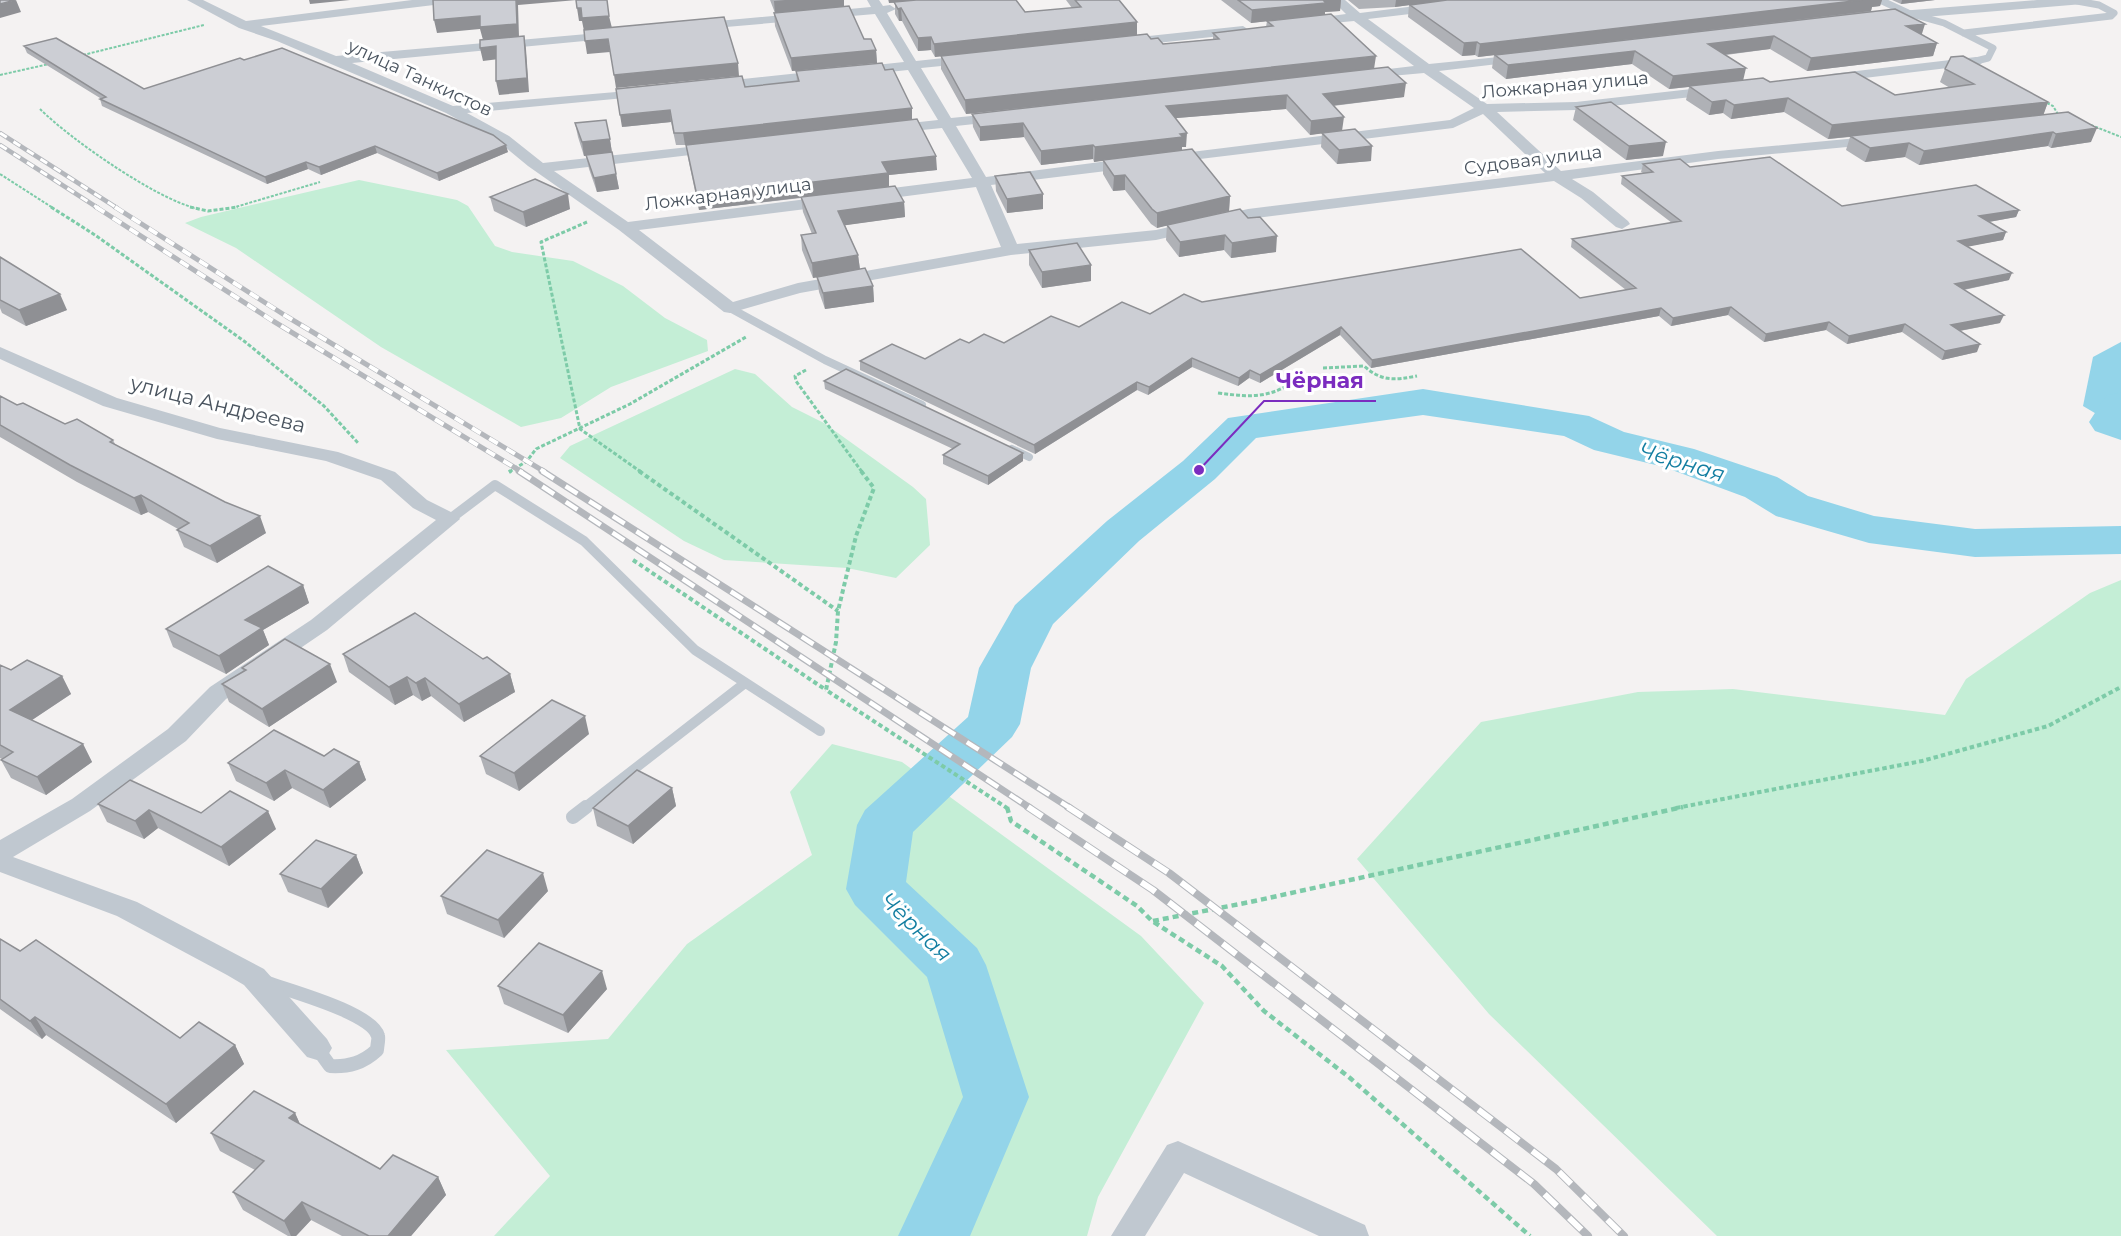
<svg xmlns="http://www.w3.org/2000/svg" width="2121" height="1236" font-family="Montserrat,sans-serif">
	<rect width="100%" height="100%" fill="#f4f2f2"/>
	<!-- green -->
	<path fill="#c4eed6" d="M 359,180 L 457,200 L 468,206 L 495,246 L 512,252 L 573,261 L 623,286 L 665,318 L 707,340 L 708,351 L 611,387 L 561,418 L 521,427 L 381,347 L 236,248 L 185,223 L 201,217 Z
		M 735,369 L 755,374 L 792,407 L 824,423 L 913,487 L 926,499 L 930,545 L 896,578 L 847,568 L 724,560 L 684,541 L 560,458 L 570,446 Z
		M 2121,580 L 2121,1236 L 1717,1236 L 1489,1014 L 1357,859 L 1481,722 L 1638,692 L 1733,689 L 1945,715 L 1966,679 L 2090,593 Z
		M 832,744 L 902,762 L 1141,936 L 1204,1003 L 1098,1197 L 1087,1236 L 494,1236 L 550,1176 L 446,1050 L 608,1039 L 687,944 L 812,855 L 790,792 Z"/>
	<!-- water -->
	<path fill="#93d4e9" d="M 2121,342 L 2121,422 L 2110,422 L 2083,406 L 2093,357 Z"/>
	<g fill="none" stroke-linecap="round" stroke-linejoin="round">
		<!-- river -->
		<path fill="#93d4e9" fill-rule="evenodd" d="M 1423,389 L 1589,416 L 1624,432 L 1694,449 L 1777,477 L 1808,496 L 1874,516 L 1975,529 L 2121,526 L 2121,554 L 1975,557 L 1869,543 L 1776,516 L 1745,497 L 1664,467 L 1594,450 L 1564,436 L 1423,415 L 1256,438 L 1215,479 L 1139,541 L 1053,624 L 1031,668 L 1020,724 L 1012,737 L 913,832 L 906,882 L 977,948 L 986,965 L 1029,1097 L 970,1236 L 898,1236 L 963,1097 L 927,977 L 855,905 L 846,889 L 857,825 L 865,810 L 968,717 L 979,668 L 1015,605 L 1107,521 L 1183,461 L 1228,418 Z
			M 2121,392 L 2121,440 L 2095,431 L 2089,422 L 2106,396 Z"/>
		<!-- path-far3 -->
		<path stroke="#7dcba8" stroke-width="2" stroke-dasharray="3 1.5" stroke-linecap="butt" d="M 83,55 L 204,25
			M 0,75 L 49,64
			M 2043,101 L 2053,106 L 2059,116
			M 40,109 C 70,139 155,198 195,208
			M 2091,125 L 2121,137
			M 0,174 L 53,208
			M 232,208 L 320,182"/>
		<!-- path-far2 -->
		<path stroke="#7dcba8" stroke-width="3" stroke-dasharray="4 2" stroke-linecap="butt" d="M 51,207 L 95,235 L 244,341 L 324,406 L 359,444
			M 190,207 L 208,211 L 238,207
			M 587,222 L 541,242 L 580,429 L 641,472
			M 1323,368 L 1364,366 C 1382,382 1395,380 1417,376
			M 806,370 L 795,376 L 796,381 L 862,472
			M 1218,393 C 1256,398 1272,398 1304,375
			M 509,472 L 527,461 L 536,449 L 630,404 L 746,337"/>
		<!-- path-far1 -->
		<path stroke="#7dcba8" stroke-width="4" stroke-dasharray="4.5 3" stroke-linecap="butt" d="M 639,471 L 838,611
			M 861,471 L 874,488 L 856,536 L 838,611 L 836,642 L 826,690 L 1007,808
			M 509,472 L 511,471
			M 633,560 L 826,690
			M 1676,808 L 1922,761 L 2048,726 L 2121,687"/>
		<!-- path -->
		<path stroke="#7dcba8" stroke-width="4.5" stroke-dasharray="6 4" stroke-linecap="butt" d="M 1007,807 L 1011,821 L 1137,906 L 1152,921 L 1222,966 L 1264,1011 L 1350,1078 L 1530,1236
			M 1153,921 L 1250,902 L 1683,807"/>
		<!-- lane-far3 -->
		<path stroke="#c0c8d0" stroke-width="7" d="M 1880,0 L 1908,13 L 1944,23 L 1993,48 L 1988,58 L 1976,61
			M 1964,33 L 2111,16 L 2114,13 L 2099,5 L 2077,1"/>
		<!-- lane-far2 -->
		<path stroke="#c0c8d0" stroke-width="8" d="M 730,308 L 825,360 L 922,405
			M 1012,449 L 1029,457"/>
		<!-- lane-far1 -->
		<path stroke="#c0c8d0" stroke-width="10" d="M 450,519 L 495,485 L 584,541 L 695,650 L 820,731
			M 584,808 L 745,683"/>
		<!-- lane -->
		<path stroke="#c0c8d0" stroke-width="14" d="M 573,817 L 586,807
			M 268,983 C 290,991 372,1013 378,1036 C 379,1039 377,1046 377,1050 C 363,1063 349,1067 330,1066 L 317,1048"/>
		<!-- street -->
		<path fill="#c0c8d0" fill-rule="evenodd" d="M 187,0 L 203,0 L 246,21 L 412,0 L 448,0 L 442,4 L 261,26 L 336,56 L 621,31 L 622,34 L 621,37 L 616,38 L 352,63 L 453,106 L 651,89 L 653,92 L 651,95 L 646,96 L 467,113 L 509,136 L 543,163 L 716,144 L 721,145 L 723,148 L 716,152 L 554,171 L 628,222 L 830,196 L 836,198 L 838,201 L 836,204 L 830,206 L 639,230 L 733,302 L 798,283 L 1001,247 L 976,187 L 869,201 L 861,196 L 869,191 L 972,178 L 942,128 L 892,133 L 885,129 L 892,125 L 938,120 L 908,70 L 715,90 L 708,86 L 715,82 L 904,62 L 875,14 L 691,30 L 690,27 L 696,23 L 871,7 L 867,0 L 879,0 L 883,6 L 890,5 L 896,9 L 887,13 L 916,61 L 972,55 L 979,59 L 972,63 L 921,68 L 951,118 L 1002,113 L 1009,117 L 1002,121 L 956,126 L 986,177 L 1131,158 L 1139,163 L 1131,168 L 991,185 L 1017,244 L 1156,230 L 1248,209 L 1545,173 L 1483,114 L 1453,128 L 1167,163 L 1162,162 L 1160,159 L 1167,155 L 1450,120 L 1474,108 L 1424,73 L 1358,79 L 1356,76 L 1358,73 L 1363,72 L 1414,66 L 1354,21 L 1301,26 L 1300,23 L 1301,20 L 1346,14 L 1332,0 L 1345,0 L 1360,13 L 1463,0 L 1500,0 L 1494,4 L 1368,19 L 1429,64 L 1528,54 L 1530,57 L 1523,61 L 1439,71 L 1487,104 L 1576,102 L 1718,86 L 1725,90 L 1718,94 L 1576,110 L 1497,112 L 1561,171 L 1718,151 L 1879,136 L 1886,140 L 1879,144 L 1718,159 L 1572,179 L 1593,192 L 1628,221 L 1630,224 L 1622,229 L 1616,227 L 1581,198 L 1554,181 L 1248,219 L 1156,240 L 1011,255 L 800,293 L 730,313 L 724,312 L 619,230 L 528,166 L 499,142 L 446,113 L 277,41 L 239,28 Z
			M 2037,0 L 2089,0 L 2083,4 L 1875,21 L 1869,17 L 1875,13 Z
			M 1243,26 L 1249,30 L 1248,33 L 1130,46 L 1123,42 L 1130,38 Z
			M 1976,57 L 1981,58 L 1983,61 L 1981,64 L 1831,82 L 1824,78 L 1831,74 Z
			M 0,347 L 117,398 L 220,428 L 338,452 L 395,472 L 427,500 L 457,515 L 460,519 L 327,630 L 226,699 L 186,741 L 90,811 L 13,857 L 137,902 L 264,969 L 327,1039 L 332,1048 L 327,1057 L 317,1060 L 307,1057 L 244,985 L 227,975 L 117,916 L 0,872 L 0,840 L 72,799 L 168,729 L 210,687 L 311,620 L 436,520 L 413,508 L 381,480 L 326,461 L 217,439 L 103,406 L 0,359 Z
			M 1178,1141 L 1365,1225 L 1369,1236 L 1319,1236 L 1184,1173 L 1145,1236 L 1111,1236 L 1167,1145 Z"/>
		<!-- rail-far3 casing -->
		<g stroke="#b4b7bc" stroke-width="4.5">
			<path id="rail-far3" d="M 0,133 L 117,208
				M 0,145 L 98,208"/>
		</g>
		<!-- rail-far2 casing -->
		<g stroke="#b4b7bc" stroke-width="5">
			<path id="rail-far2" d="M 96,207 L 273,321 L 522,472
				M 115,207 L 286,316 L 545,472"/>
		</g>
		<!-- rail-far1 casing -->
		<g stroke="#b4b7bc" stroke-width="7">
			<path id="rail-far1" d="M 519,471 L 1030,808
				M 542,471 L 1070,808"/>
		</g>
		<!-- rail casing -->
		<g stroke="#b4b7bc" stroke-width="8">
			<path id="rail" d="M 1028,807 L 1153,890 L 1534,1184 L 1588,1236
				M 1068,807 L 1169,873 L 1556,1169 L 1624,1236"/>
		</g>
		<!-- rail-far3 -->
		<use href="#rail-far3" stroke="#fff" stroke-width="3" stroke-dasharray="8" stroke-linecap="butt"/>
		<!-- rail-far2 -->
		<use href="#rail-far2" stroke="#fff" stroke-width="4" stroke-dasharray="10" stroke-linecap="butt"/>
		<!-- rail-far1 -->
		<use href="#rail-far1" stroke="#fff" stroke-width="4.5" stroke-dasharray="14" stroke-linecap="butt"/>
		<!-- rail -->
		<use href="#rail" stroke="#fff" stroke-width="6" stroke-dasharray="17" stroke-linecap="butt"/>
	</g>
	<!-- wall -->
	<path fill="#afb1b6" d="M 770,0 L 844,0 L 844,6 L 864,39 L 876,50 L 877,63 L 792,71 L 775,26 L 774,13 L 775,13 Z
		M 888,0 L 1016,0 L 1025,12 L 1072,8 L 1066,0 L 1119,0 L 1137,22 L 1137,35 L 1151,39 L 1163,44 L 1213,39 L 1213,33 L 1266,27 L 1267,21 L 1251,23 L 1221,0 L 1341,0 L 1340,11 L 1325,12 L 1325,15 L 1375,69 L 1404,97 L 1333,106 L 1342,130 L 1371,161 L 1337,164 L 1321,147 L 1322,133 L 1310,135 L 1286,109 L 1176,118 L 1186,147 L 1182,147 L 1182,150 L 1230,196 L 1229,211 L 1276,252 L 1231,258 L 1224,250 L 1179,257 L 1166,240 L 1167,225 L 1157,228 L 1151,224 L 1125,190 L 1113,191 L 1103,174 L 1103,160 L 1094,162 L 1093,159 L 1041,165 L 1024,137 L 980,141 L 973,127 L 972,114 L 1044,106 L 966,114 L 941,69 L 941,56 L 935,57 L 931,50 L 918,51 L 902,21 L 899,21 L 895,14 L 895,3 L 889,3 Z
		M 1348,0 L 1882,0 L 1880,6 L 1872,7 L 1871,11 L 1937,43 L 1933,56 L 1807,71 L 1770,49 L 1726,55 L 1743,80 L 1895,95 L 1950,88 L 1940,82 L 1945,69 L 2048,102 L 2043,115 L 2091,142 L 2051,148 L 2048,146 L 1919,165 L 1905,157 L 1865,162 L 1846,150 L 1850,137 L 1828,139 L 1784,112 L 1731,119 L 1723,113 L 1709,115 L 1686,100 L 1689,87 L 1669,89 L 1632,64 L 1506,79 L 1492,68 L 1494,55 L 1478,57 L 1475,55 L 1462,56 L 1408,17 L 1409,5 L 1395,7 L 1359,9 Z
		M 1892,0 L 1935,0 L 1901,4 Z
		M 24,46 L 144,89 L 244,60 L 508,152 L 439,181 L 377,153 L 321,175 L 308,169 L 267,184 L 102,106 L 100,99 L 100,98 L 27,53 Z
		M 796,71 L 912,120 L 937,170 L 889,175 L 889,186 L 904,202 L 905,217 L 845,225 L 858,255 L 860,269 L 873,286 L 874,302 L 825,309 L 819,292 L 817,277 L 813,278 L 802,250 L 801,235 L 812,234 L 803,212 L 801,198 L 699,210 L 688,158 L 686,145 L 676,145 L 671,122 L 622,127 L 745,87 L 797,82 Z
		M 1576,107 L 1663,156 L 1626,160 L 1573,120 Z
		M 606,120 L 619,189 L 597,192 L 589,169 L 586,156 L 584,156 L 578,137 L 575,123 Z
		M 1643,164 L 1690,167 L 1842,206 L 2019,210 L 2016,217 L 1989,222 L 2006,232 L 2003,240 L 1968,246 L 2009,280 L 1964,290 L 2000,323 L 1960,331 L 1977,352 L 1942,360 L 1902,332 L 1847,344 L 1826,330 L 1764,342 L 1728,315 L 1671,326 L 1659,316 L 1371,368 L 1340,335 L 1260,383 L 1249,378 L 1238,386 L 1192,367 L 1148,395 L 1137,390 L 1035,454 L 860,370 L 860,361 L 925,359 L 969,343 L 1004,343 L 1079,327 L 1150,314 L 1202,302 L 1580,298 L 1626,290 L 1571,247 L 1572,239 L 1672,223 L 1621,184 L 1622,176 L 1643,173 L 1641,172 Z
		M 995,176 L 1043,194 L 1043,209 L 1007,213 L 996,191 Z
		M 490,197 L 570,209 L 526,227 L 494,211 Z
		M 1029,250 L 1091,281 L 1042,288 L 1029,265 Z
		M 0,257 L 67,310 L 26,326 L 2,313 L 0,308 Z
		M 824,381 L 1023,453 L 1023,461 L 988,485 L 943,464 L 943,455 L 953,449 L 825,389 Z
		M 0,396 L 17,405 L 65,424 L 113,440 L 115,444 L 266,533 L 217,563 L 184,547 L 177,530 L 178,529 L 148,512 L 141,515 L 77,482 L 0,437 Z
		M 303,585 L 309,603 L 263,630 L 269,645 L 226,674 L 173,647 L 166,629 Z
		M 343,654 L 483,659 L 510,674 L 515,692 L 464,722 L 431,696 L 422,701 L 413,695 L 395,705 L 349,672 Z
		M 0,665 L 11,670 L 62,676 L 71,694 L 32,720 L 83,744 L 92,762 L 46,795 L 11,778 L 1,760 L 2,759 L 0,758 Z
		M 242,668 L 337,682 L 269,727 L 229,702 L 222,684 L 243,671 Z
		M 589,734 L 519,791 L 486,774 L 480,756 Z
		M 324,756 L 359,762 L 366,780 L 330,808 L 292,788 L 274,801 L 236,781 L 228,763 Z
		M 672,788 L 676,806 L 633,844 L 597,826 L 593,808 Z
		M 98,804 L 201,813 L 276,829 L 229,866 L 158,828 L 144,839 L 107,822 Z
		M 356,855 L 363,873 L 328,908 L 288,892 L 280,874 Z
		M 548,891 L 504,938 L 447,914 L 441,896 Z
		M 0,939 L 20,951 L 180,1038 L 235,1045 L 244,1064 L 176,1123 L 46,1035 L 42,1039 L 0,1009 Z
		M 498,986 L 607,989 L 568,1033 L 504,1004 Z
		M 295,1113 L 300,1124 L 380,1169 L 438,1177 L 446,1195 L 411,1236 L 342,1236 L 311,1220 L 296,1236 L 288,1236 L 243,1210 L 233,1192 L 255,1170 L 220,1151 L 211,1133 Z"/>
	<!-- shaded-wall -->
	<path fill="#8f9094" d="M 16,0 L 21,12 L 0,18 L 0,4 Z
		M 309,0 L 350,0 L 310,4 Z
		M 516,0 L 577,0 L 518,5 L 519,37 L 483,40 L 480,29 L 437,33 L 434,20 Z
		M 785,0 L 844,0 L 844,7 L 775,14 L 774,1 Z
		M 889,0 L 921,0 L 889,3 Z
		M 1323,0 L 1341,0 L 1340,11 L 1325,12 L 1325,15 L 1251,23 L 1252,10 Z
		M 1396,0 L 1449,0 L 1395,7 Z
		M 1862,0 L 1882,0 L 1880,6 L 1872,7 L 1871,11 L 1478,57 L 1480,44 Z
		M 1902,0 L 1935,0 L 1901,4 Z
		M 577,8 L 581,8 L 609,16 L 612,28 L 584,31 L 582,21 L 579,21 Z
		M 901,8 L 902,21 L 899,21 L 898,9 Z
		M 1137,22 L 1137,35 L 935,57 L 934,44 Z
		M 1925,24 L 1921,37 L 1906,26 Z
		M 524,36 L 526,49 L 529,92 L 499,95 L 496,81 Z
		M 1774,36 L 1770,49 L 1705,57 L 1708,44 Z
		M 931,37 L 931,50 L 918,51 L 918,38 Z
		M 608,39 L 610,52 L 587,54 L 585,41 Z
		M 1477,42 L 1475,55 L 1462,56 L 1464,43 Z
		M 1937,43 L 1933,56 L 1807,71 L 1811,58 Z
		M 496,46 L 499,59 L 483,61 L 480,48 Z
		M 876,50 L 877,63 L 792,71 L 791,58 Z
		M 1635,51 L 1632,64 L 1506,79 L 1508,65 Z
		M 1376,56 L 1374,69 L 966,114 L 965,100 Z
		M 738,63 L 739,76 L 616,88 L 614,75 Z
		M 1746,68 L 1743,81 L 1669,89 L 1673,76 Z
		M 1406,83 L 1404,97 L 1321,107 L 1323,94 Z
		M 1287,95 L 1286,109 L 1165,119 L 1166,106 Z
		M 1788,98 L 1784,112 L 1731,119 L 1734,105 Z
		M 1726,100 L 1723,113 L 1709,115 L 1712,102 Z
		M 2048,102 L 2043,116 L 1828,139 L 1832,125 Z
		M 912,108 L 912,121 L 685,145 L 683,133 Z
		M 670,110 L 671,122 L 622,127 L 620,115 Z
		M 1344,117 L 1342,131 L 1310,135 L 1311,121 Z
		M 1023,123 L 1024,137 L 980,141 L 980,127 Z
		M 2097,128 L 2091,142 L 2051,148 L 2056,134 Z
		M 2053,132 L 2048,146 L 1919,165 L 1924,151 Z
		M 1187,133 L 1186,147 L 1182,147 L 1182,151 L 1094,162 L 1095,147 Z
		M 610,139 L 612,153 L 584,156 L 582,142 Z
		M 1666,142 L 1663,156 L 1626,160 L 1629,146 Z
		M 1909,143 L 1905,157 L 1865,162 L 1870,148 Z
		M 506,145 L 508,152 L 439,181 L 437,173 Z
		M 1093,145 L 1093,159 L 1041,165 L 1041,151 Z
		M 375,146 L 377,153 L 321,175 L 319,167 Z
		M 1372,146 L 1371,161 L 1337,164 L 1339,150 Z
		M 936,156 L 937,170 L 889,175 L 889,187 L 699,210 L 697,196 L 882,162 Z
		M 306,162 L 308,169 L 267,184 L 265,177 Z
		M 616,174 L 619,189 L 597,192 L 594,178 Z
		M 1125,175 L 1125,190 L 1113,191 L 1114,176 Z
		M 568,194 L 570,209 L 526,227 L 523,212 Z
		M 1043,194 L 1043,209 L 1007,213 L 1007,199 Z
		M 1230,196 L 1229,211 L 1157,228 L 1157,213 Z
		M 904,202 L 905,217 L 840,226 L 838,211 Z
		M 2019,210 L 2016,217 L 1977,224 L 1979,216 Z
		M 2006,232 L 2003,240 L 1956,249 L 1958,241 Z
		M 1225,235 L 1224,250 L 1179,257 L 1180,242 Z
		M 1277,236 L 1276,252 L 1231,258 L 1232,243 Z
		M 858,255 L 860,270 L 813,278 L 812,263 Z
		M 1091,265 L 1091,281 L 1042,288 L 1042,272 Z
		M 2012,273 L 2009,280 L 1952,292 L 1955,284 Z
		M 873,286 L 874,302 L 825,309 L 823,293 Z
		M 60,294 L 67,310 L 26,326 L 19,310 Z
		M 1731,307 L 1728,315 L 1671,326 L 1673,318 Z
		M 1661,308 L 1659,316 L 1371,368 L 1372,360 Z
		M 2004,315 L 2000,323 L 1948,333 L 1951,325 Z
		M 1829,322 L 1826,330 L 1764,342 L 1766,334 Z
		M 1905,324 L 1902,332 L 1847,344 L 1849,336 Z
		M 1341,327 L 1340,335 L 1260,383 L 1260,375 Z
		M 1980,344 L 1977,352 L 1942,360 L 1945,351 Z
		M 1192,358 L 1192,367 L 1148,395 L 1149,387 Z
		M 1250,370 L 1249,378 L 1238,386 L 1239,378 Z
		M 1137,382 L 1137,390 L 1035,454 L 1034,445 Z
		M 1023,453 L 1023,461 L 988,485 L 988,476 Z
		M 141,495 L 148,512 L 141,515 L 134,498 Z
		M 260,516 L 266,533 L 217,563 L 210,546 Z
		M 303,585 L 309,603 L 263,630 L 269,645 L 226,674 L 219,656 L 245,620 Z
		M 330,664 L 337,682 L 269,727 L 262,709 Z
		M 510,674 L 515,692 L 464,722 L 459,704 Z
		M 62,676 L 71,694 L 20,728 L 10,710 Z
		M 407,677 L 413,695 L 395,705 L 389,687 Z
		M 425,678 L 431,696 L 422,701 L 416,683 Z
		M 585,716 L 589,734 L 519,791 L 514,773 Z
		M 83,744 L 92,762 L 46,795 L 37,777 Z
		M 359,762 L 366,780 L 330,808 L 323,790 Z
		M 285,770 L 292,788 L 274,801 L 266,783 Z
		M 672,788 L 676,806 L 633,844 L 628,826 Z
		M 149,810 L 158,828 L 144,839 L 135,821 Z
		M 268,811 L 276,829 L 229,866 L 221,847 Z
		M 356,855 L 363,873 L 328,908 L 321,889 Z
		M 543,873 L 548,891 L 504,938 L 498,920 Z
		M 602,971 L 607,989 L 568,1033 L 563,1015 Z
		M 35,1017 L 46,1035 L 42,1039 L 30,1021 Z
		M 235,1045 L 244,1064 L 176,1123 L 166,1104 Z
		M 295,1113 L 303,1131 L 289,1118 Z
		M 438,1177 L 446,1195 L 411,1236 L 388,1236 Z
		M 302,1202 L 311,1220 L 296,1236 L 291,1236 L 284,1221 Z"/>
	<!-- building -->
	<path fill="#ccced4" stroke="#8f9094" stroke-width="1.5" d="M 0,0 L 15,0 L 0,4 Z
		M 433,0 L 516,0 L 517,24 L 480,27 L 480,16 L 434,20 Z
		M 576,0 L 607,0 L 609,16 L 582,18 L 581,8 L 577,8 Z
		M 916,0 L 1016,0 L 1025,12 L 1081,7 L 1075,0 L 1119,0 L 1137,22 L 934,44 L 931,37 L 918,38 L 901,8 L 898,9 L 894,2 Z
		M 1238,0 L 1324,0 L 1323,0 L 1326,3 L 1252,10 Z
		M 1447,0 L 1862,0 L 1480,44 L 1477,42 L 1464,43 L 1410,5 Z
		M 849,6 L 864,39 L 871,39 L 876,50 L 791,58 L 774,13 Z
		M 1895,9 L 1925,24 L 1906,26 L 1937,43 L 1811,58 L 1774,36 L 1708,44 L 1746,68 L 1673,76 L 1635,51 L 1508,65 L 1495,55 Z
		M 1331,14 L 1376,56 L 965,100 L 941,56 L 1147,34 L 1151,39 L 1158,38 L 1163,44 L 1219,39 L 1213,33 L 1273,26 L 1267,21 Z
		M 724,17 L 738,63 L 614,75 L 608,39 L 585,41 L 584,30 Z
		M 524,36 L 527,78 L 496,81 L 496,46 L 480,48 L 480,40 Z
		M 56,38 L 144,89 L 240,58 L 244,60 L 282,48 L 493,135 L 506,145 L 437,173 L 375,146 L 319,167 L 306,162 L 265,177 L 100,99 L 106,97 L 24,46 Z
		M 1963,56 L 2048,102 L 1832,125 L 1788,98 L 1734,105 L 1726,100 L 1712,102 L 1689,86 L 1763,78 L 1770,82 L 1855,72 L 1895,95 L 1974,84 L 1945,69 L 1951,57 Z
		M 882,63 L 885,70 L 893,69 L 912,108 L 683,133 L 674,133 L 670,110 L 620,115 L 616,89 L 742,76 L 745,87 L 799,81 L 796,71 Z
		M 1388,67 L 1406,83 L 1323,94 L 1344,117 L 1311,121 L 1287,95 L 1166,106 L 1187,133 L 1180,134 L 1183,137 L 1095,147 L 1093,145 L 1041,151 L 1023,123 L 980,127 L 972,114 Z
		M 1611,102 L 1666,142 L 1629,146 L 1576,107 Z
		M 2068,112 L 2097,128 L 2056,134 L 2053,132 L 1924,151 L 1909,143 L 1870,148 L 1850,136 Z
		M 917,119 L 936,156 L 882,162 L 888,173 L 697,196 L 686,145 Z
		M 606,120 L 610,139 L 582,142 L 575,123 Z
		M 1355,129 L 1372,146 L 1339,150 L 1322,133 Z
		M 1192,149 L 1230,196 L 1157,213 L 1152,209 L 1125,175 L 1114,176 L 1103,160 Z
		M 612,152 L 616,174 L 594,178 L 586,155 Z
		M 1770,157 L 1842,206 L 1976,185 L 2019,210 L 1979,216 L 2006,232 L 1958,241 L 2012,273 L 1955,284 L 2004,315 L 1951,325 L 1980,344 L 1945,351 L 1905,324 L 1849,336 L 1829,322 L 1766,334 L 1731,307 L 1673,318 L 1661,308 L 1372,360 L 1341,327 L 1260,375 L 1250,370 L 1239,378 L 1192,358 L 1149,387 L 1137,382 L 1034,445 L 860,361 L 892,344 L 925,359 L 960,339 L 969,343 L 984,334 L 1004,343 L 1051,316 L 1079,327 L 1122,302 L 1150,314 L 1184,294 L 1202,302 L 1521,249 L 1580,298 L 1636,288 L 1572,239 L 1681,221 L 1622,176 L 1653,172 L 1643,164 L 1680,159 L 1690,167 Z
		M 1030,172 L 1043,194 L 1007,199 L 995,176 Z
		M 535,179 L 568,194 L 523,212 L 490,197 Z
		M 895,186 L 904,202 L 838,211 L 858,255 L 812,263 L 801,235 L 816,233 L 801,197 Z
		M 1240,209 L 1248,218 L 1260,217 L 1277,236 L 1232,243 L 1225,235 L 1180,242 L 1167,225 Z
		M 1077,243 L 1091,265 L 1042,272 L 1029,250 Z
		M 0,257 L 60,294 L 19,310 L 0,300 Z
		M 865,268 L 873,286 L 823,293 L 817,277 Z
		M 846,369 L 1023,453 L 988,476 L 943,455 L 960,444 L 824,381 Z
		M 0,396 L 17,405 L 23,403 L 65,424 L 77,419 L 113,440 L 110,442 L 225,502 L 260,516 L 210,546 L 177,530 L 189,523 L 141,495 L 134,498 L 70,465 L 0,425 Z
		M 268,566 L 303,585 L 245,620 L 262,628 L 219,656 L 166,629 Z
		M 415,613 L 483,659 L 487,657 L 510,674 L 459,704 L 425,678 L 416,683 L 407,677 L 389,687 L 343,654 Z
		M 285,639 L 330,664 L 262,709 L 222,684 L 246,670 L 242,668 Z
		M 27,660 L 62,676 L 10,710 L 83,744 L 37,777 L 1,760 L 13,752 L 0,745 L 0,665 L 11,670 Z
		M 552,700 L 585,716 L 514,773 L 480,756 Z
		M 274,730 L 324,756 L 334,749 L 359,762 L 323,790 L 285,770 L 266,783 L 228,763 Z
		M 637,770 L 672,788 L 628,826 L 593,808 Z
		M 130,780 L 201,813 L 230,791 L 268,811 L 221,847 L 149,810 L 135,821 L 98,804 Z
		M 316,840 L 356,855 L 321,889 L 280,874 Z
		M 487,850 L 543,873 L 498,920 L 441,896 Z
		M 0,939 L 20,951 L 36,940 L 180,1038 L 199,1022 L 235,1045 L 166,1104 L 35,1017 L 30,1021 L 0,999 Z
		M 539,943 L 602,971 L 563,1015 L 498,986 Z
		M 254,1091 L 295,1113 L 289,1118 L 380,1169 L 393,1155 L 438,1177 L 388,1236 L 369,1236 L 302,1202 L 284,1221 L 233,1192 L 264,1161 L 211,1133 Z"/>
	<g text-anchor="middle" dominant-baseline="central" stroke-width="6" stroke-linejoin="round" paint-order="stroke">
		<!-- far-street labels -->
		<g font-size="18" fill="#4a545f" stroke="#fff">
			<text transform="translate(420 78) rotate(25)">улица Танкистов</text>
			<text transform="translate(1565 85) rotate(-5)">Ложкарная улица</text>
			<text transform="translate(1533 160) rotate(-7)">Судовая улица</text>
			<text transform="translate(728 194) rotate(-7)">Ложкарная улица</text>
		</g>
		<!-- street labels -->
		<g font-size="21" fill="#4a545f" stroke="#fff">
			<text transform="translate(218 404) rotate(14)">улица Андреева</text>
		</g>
		<!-- water labels -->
		<g font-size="22" font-style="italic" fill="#137ea1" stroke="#fff">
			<text transform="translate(1682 462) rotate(17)">Чёрная</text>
			<text transform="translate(916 927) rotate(44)">Чёрная</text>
		</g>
	</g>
	<!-- callouts -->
	<path fill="none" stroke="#7b2cbf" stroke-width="2" d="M1199 470L1264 401H1376"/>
	<circle fill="#7b2cbf" stroke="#fff" stroke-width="2" cx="1199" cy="470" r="6"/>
	<g font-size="22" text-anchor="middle" font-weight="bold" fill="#7b2cbf" stroke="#fff" stroke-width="6" stroke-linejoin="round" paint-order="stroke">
		<text x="1320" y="388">Чёрная</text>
	</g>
</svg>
